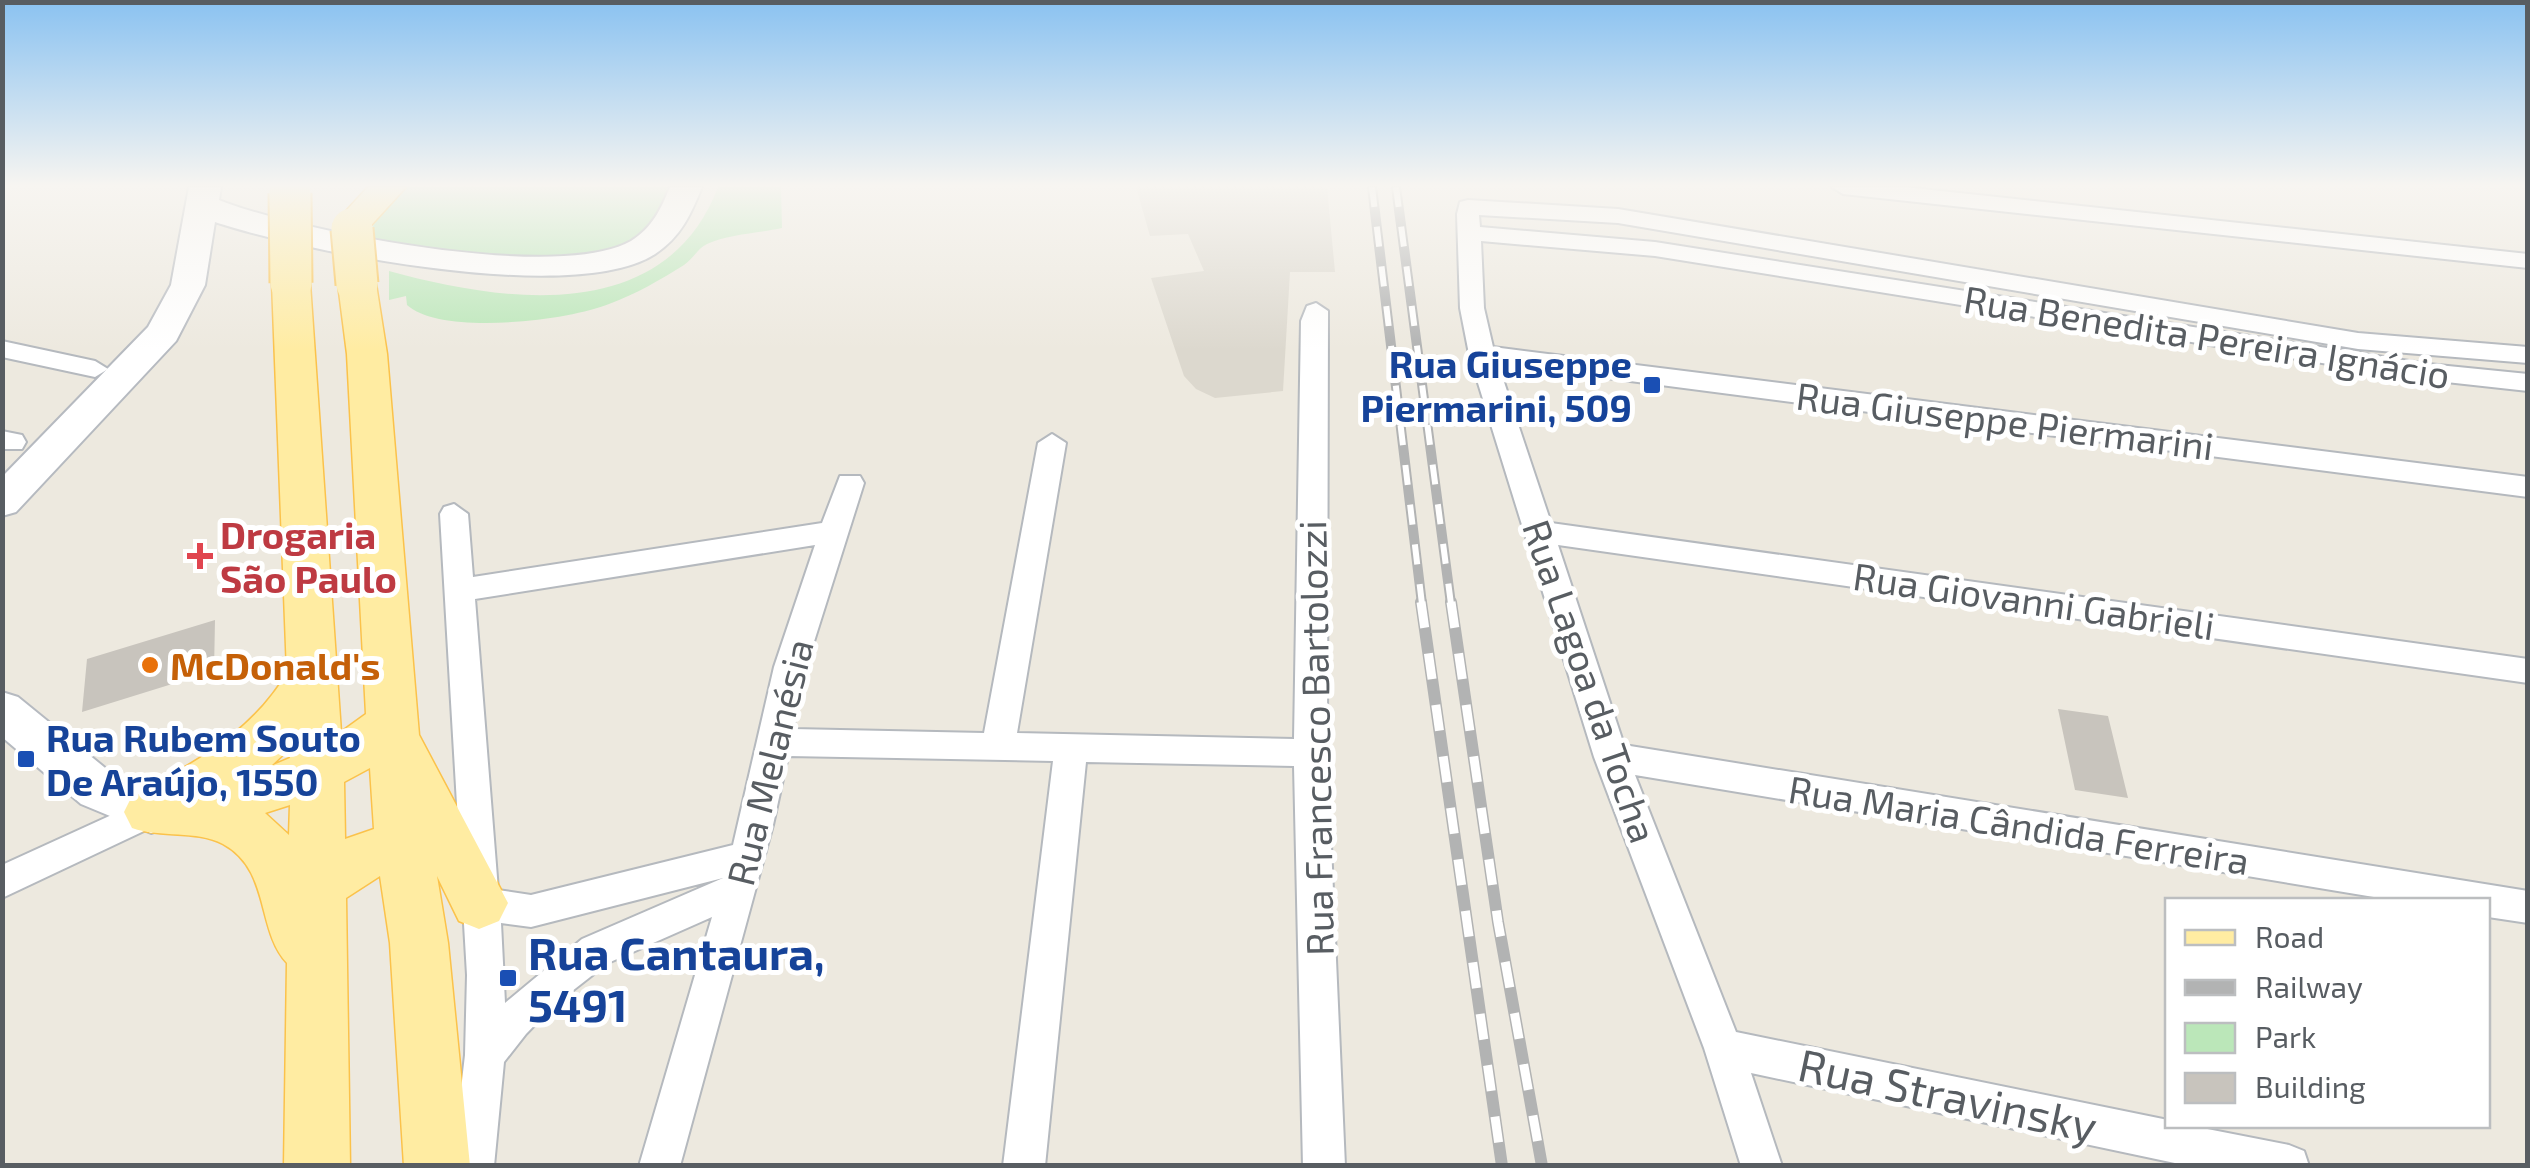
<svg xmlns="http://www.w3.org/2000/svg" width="2530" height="1168" font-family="'Exo 2',sans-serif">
	<rect width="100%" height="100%" fill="#ede9df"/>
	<!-- education -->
	<path fill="#dcd8ce" d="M 1136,187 L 1327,187 L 1335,272 L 1290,272 L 1283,391 L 1215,398 L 1196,389 L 1184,376 L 1151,278 L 1204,271 L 1188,234 L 1150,236 Z"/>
	<!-- green -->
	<path fill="#bbe7b9" d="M 403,187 L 677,187 L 677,188 L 673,220 C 646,236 616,261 586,272 C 539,289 417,251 365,240 L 388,200 Z
		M 718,187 L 781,187 L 782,228 C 759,233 728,234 707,244 C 698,248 693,259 684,265 C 662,279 634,295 609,304 C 567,321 441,336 407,305 L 406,296 L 389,300 L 389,271 C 502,302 665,327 718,187 Z"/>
	<!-- building -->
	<path fill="#c8c4bd" d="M 215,620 L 214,671 L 82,712 L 87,659 Z
		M 2058,709 L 2108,716 L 2128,798 L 2075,790 Z"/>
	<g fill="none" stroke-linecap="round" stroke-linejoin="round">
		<!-- street casing -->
		<g stroke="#b5b9be" stroke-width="4">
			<path id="street" d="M 1832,187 L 1904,187 L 2528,254 L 2528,268 L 1843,194 Z
				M 1468,200 L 1618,209 L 2358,333 L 2528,347 L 2528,363 L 2358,349 L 1618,223 L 1479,215 L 1480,227 L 1655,242 L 2428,364 L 2528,374 L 2528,391 L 2428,380 L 1655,256 L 1481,241 L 1484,308 L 1493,347 L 2528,477 L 2528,497 L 1498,364 L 1551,523 L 2528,659 L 2528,683 L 1558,545 L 1624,745 L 2528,891 L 2528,923 L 2488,917 L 2488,900 L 2392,900 L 1635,775 L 1736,1032 L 2168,1120 L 2168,1126 L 2192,1126 L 2289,1145 L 2304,1151 L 2309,1166 L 2189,1166 L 1751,1073 L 1782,1166 L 1741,1166 L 1704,1048 L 1594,757 L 1469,354 L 1460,308 L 1457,214 L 1460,202 Z
				M 1316,303 L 1328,311 L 1327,753 L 1345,1166 L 1303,1166 L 1294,766 L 1086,762 L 1045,1166 L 1003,1166 L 1053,761 L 788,756 L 773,825 L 680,1166 L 639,1166 L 712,917 L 608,963 L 553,1006 L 526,1034 L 504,1062 L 494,1166 L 452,1166 L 465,1055 L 467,975 L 440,514 L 444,507 L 454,504 L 468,514 L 473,577 L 822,523 L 840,476 L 860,476 L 864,483 L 806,667 L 793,729 L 984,733 L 1038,443 L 1052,434 L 1066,443 L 1017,733 L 1294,739 L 1301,321 L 1307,306 ZM 815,545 L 774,667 L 733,845 L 531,895 L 498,890 L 475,599 ZM 723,878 L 582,939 L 505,1003 L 501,923 L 531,927 Z
				M 2,341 L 95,361 L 108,369 L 95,377 L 2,357 Z
				M 2,431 L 22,435 L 26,442 L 22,449 L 2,449 Z
				M 151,797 L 163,802 L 168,812 L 163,822 L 2,898 L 2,865 Z"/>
		</g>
		<!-- secondary casing -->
		<g stroke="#b6bac0" stroke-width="4">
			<path id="secondary" d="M 189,187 L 221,187 L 219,200 C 296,231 558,283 631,241 C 652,228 661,209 670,187 L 702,187 C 691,214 681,237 655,254 C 575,306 305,252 215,222 L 205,285 L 176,341 L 16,512 L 2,516 L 2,477 L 148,327 L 171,285 Z
				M 2,692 L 18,697 L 115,776 L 168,797 L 175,812 L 168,827 L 151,833 L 81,804 L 2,737 Z"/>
		</g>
		<!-- primary casing -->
		<g stroke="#fbc24b" stroke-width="3">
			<path id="primary" d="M 368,187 L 406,187 L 365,232 L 339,232 L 334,224 Z
				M 291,272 L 305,275 L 310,283 L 341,732 L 366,714 L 347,354 L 338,284 L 343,276 L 371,276 L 376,284 L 387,354 L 419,735 L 508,903 L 499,921 L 479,929 L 459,921 L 437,876 L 448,943 L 470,1166 L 404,1166 L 390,943 L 380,876 L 346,898 L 350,1166 L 284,1166 L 287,963 C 256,930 271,870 223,844 C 197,830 160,838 132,828 L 124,812 L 132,796 L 155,789 L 159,782 C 210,754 257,724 287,673 L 272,283 L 277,275 ZM 289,748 L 290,758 L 271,766 L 288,750 ZM 370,768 L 374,829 L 345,839 L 344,782 ZM 290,805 L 289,835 L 265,813 Z"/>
		</g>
		<!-- street -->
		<use href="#street" fill="#fff" fill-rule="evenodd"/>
		<!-- secondary -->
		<use href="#secondary" fill="#fff" fill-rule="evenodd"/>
		<!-- primary -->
		<use href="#primary" fill="#ffeca2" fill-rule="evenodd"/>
		<!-- rail-far1 casing -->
		<g stroke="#b2b3b3" stroke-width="10">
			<path id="rail-far1" d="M 1372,187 L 1422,604
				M 1396,187 L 1451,604"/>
		</g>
		<!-- rail casing -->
		<g stroke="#b2b3b3" stroke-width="12">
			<path id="rail" d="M 1421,602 L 1502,1166
				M 1451,602 L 1498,922 L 1542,1166"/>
		</g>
		<!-- rail-far1 -->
		<use href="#rail-far1" stroke="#fff" stroke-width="6" stroke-dasharray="20" stroke-linecap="butt"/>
		<!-- rail -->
		<use href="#rail" stroke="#fff" stroke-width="9" stroke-dasharray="26" stroke-linecap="butt"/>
		<!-- primary-bridge casing -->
		<g stroke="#fbc24b" stroke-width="45" stroke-linecap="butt">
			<path id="primary-bridge" d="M 290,193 L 291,283
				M 352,229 L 357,284"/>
		</g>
		<!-- primary-bridge -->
		<use href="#primary-bridge" stroke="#ffeca2" stroke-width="41"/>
	</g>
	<!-- sky -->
	<linearGradient id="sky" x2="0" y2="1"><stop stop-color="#8ac2f1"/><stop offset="0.53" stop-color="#f7f5f1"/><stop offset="1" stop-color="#f7f5f1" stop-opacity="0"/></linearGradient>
	<rect width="2530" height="350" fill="url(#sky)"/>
	<!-- markers -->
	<g fill="#1a4fb4" stroke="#fff" stroke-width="4">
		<rect x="1642" y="375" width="20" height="20" rx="5"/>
		<rect x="16" y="749" width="20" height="20" rx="5"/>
		<rect x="498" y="968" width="20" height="20" rx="5"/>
	</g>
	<path fill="#e0444e" stroke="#fff" stroke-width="4" d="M195 541h10v10h10v10h-10v10h-10v-10h-10v-10h10z"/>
	<circle fill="#e8710a" stroke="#fff" stroke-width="4" cx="150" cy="665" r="10"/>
	<g text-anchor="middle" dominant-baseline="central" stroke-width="10" stroke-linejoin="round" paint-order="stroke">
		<!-- street labels -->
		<g font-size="38" fill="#585d62" stroke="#fff">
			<text transform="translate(2207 336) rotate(9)">Rua Benedita Pereira Ignácio</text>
			<text transform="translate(2005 420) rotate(7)">Rua Giuseppe Piermarini</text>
			<text transform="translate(2034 600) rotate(8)">Rua Giovanni Gabrieli</text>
			<text transform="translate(1591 681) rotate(71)">Rua Lagoa da Tocha</text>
			<text transform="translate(1315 738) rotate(-91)">Rua Francesco Bartolozzi</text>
			<text transform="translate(769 762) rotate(-76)">Rua Melanésia</text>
			<text transform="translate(2019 824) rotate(9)">Rua Maria Cândida Ferreira</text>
		</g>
		<!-- transit labels -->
		<g font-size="38" font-weight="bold" fill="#164399" stroke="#fff" text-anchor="end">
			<text x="1632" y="363">Rua Giuseppe<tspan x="1632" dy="44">Piermarini, 509</tspan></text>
			<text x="46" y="737" text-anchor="start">Rua Rubem Souto<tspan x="46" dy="44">De Araújo, 1550</tspan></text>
		</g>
		<!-- health labels -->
		<g font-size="38" font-weight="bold" fill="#be3a42" stroke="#fff" text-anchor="start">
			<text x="220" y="534">Drogaria<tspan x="220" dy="44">São Paulo</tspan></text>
		</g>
		<!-- food labels -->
		<g font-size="38" font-weight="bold" fill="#c56008" stroke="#fff" text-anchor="start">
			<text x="170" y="665">McDonald's</text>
		</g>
		<!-- near-transit labels -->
		<g font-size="45" font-weight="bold" fill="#164399" stroke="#fff" text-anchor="start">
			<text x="528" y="952">Rua Cantaura,<tspan x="528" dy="52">5491</tspan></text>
		</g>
		<!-- near-street labels -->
		<g font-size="45" fill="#585d62" stroke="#fff">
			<text transform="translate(1948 1094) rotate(12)">Rua Stravinsky</text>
		</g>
	</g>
	<!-- border -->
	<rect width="2530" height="1168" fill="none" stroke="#585d62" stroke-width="10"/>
	<!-- legend -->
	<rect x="2165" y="898" width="325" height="230" fill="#ffffff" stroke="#bcbec0" stroke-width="2.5"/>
	<rect x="2185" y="930" width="50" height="15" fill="#ffeca2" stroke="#bcbec0" stroke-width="2.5"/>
	<text x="2255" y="948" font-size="30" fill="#585d62">Road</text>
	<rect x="2185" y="980" width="50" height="15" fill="#b2b3b3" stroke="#bcbec0" stroke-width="2.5"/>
	<text x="2255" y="998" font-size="30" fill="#585d62">Railway</text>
	<rect x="2185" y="1023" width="50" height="30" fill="#bbe7b9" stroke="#bcbec0" stroke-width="2.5"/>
	<text x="2255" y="1048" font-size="30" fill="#585d62">Park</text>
	<rect x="2185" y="1073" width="50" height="30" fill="#c8c4bd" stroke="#bcbec0" stroke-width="2.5"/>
	<text x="2255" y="1098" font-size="30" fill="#585d62">Building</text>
</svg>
